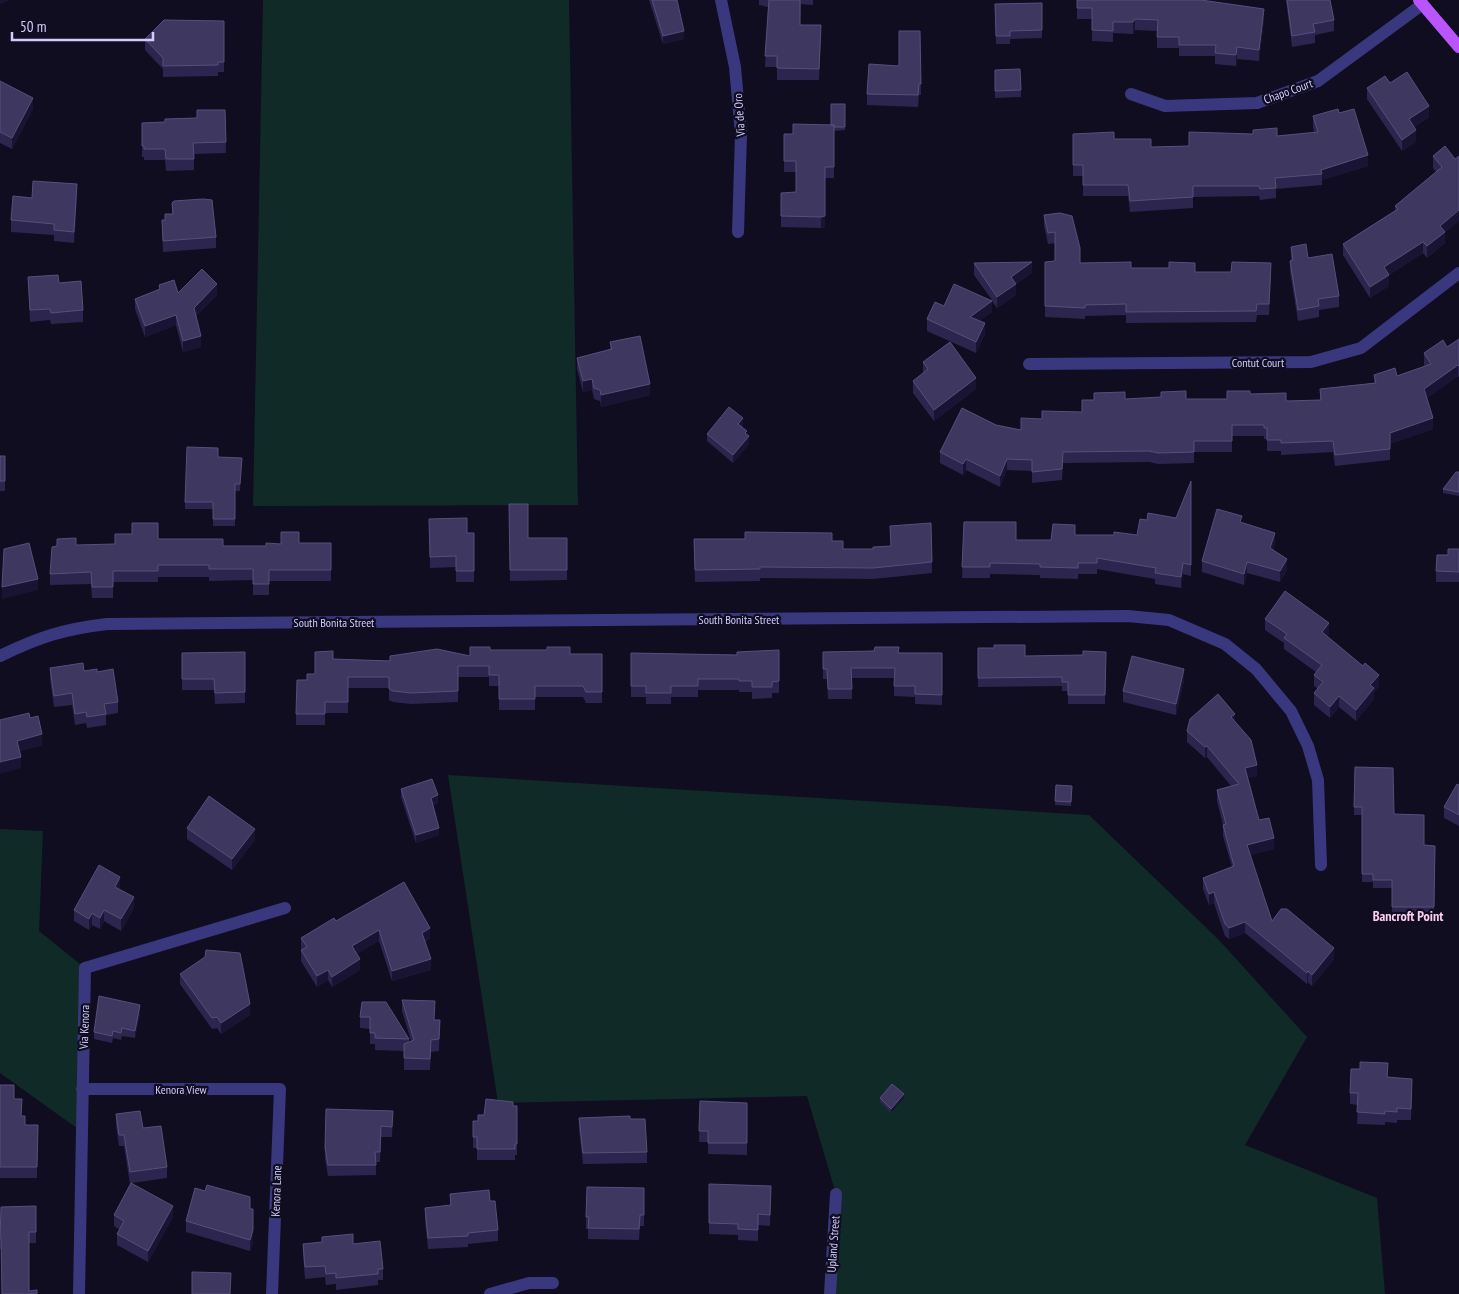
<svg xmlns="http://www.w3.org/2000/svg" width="1459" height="1294" font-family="'PT Sans Narrow',sans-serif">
	<rect width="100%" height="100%" fill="#100d20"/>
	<!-- green -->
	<path fill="#102a28" d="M 263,0 L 569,0 L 578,505 L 253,506 Z
		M 448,775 L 1089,815 L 1219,940 L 1307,1037 L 1245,1145 L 1377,1198 L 1385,1294 L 832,1294 L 836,1194 L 807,1096 L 498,1103 Z
		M 0,829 L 43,831 L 39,931 L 85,968 L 81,1131 L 0,1073 Z"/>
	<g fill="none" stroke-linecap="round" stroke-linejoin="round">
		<!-- minor -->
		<path stroke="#39387f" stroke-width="12" d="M 721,0 L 735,67 L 741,134 L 738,232
			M 1131,94 L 1165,106 L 1257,103 L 1318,81 L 1423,4
			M 1029,364 L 1311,362 L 1361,348 L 1459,273
			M 0,656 C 39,637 64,629 107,624 L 1128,616 L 1169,620 L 1225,644 L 1256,669 L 1291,711 L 1308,746 L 1318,780 L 1321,865
			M 82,1089 L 280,1089 L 272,1294
			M 79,1294 L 85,968 L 285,908
			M 490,1294 L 529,1283 L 553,1283
			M 830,1294 L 836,1194"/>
		<!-- major -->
		<path stroke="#ba55fe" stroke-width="12" d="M 1419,0 L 1459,47"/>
	</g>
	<!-- wall -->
	<path fill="#2c264e" d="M 649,0 L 677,0 L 684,39 L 663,44 Z
		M 759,0 L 813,0 L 813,5 L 801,4 L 800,25 L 821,36 L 819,80 L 777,80 L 777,67 L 765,67 L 768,7 L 759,5 Z
		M 1077,0 L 1264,20 L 1259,61 L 1237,59 L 1236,66 L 1215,64 L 1215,56 L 1179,56 L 1179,48 L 1157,48 L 1157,31 L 1135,30 L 1133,34 L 1113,33 L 1113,42 L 1092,41 L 1092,19 L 1077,19 Z
		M 1286,0 L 1330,0 L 1334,20 L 1334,31 L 1315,35 L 1315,43 L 1292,47 Z
		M 1042,3 L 1042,38 L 1010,39 L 1010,44 L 996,44 L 995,4 Z
		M 224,21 L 224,72 L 218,72 L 218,76 L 163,77 L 163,69 L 145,50 L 145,39 Z
		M 920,31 L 921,95 L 919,95 L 918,107 L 867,105 L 867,94 L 899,66 Z
		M 1020,69 L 1021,97 L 995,98 L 995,70 Z
		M 0,81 L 33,109 L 12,149 L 0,143 Z
		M 1390,83 L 1429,117 L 1414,127 L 1416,142 L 1402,151 L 1367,99 L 1367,88 Z
		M 845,104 L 845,130 L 834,131 L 834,178 L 825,178 L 825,227 L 821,228 L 781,227 L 781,193 L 796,192 L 796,172 L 784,172 L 784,134 L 793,134 L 831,125 Z
		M 225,110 L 226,153 L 194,154 L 194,170 L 166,171 L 165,160 L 144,160 L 144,157 L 142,157 L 142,123 L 165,122 L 197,118 Z
		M 1339,113 L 1368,166 L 1322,180 L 1322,185 L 1276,189 L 1276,198 L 1260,200 L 1259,196 L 1193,197 L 1193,208 L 1130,212 L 1128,196 L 1083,196 L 1083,176 L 1073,176 L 1073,134 L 1114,139 L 1151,147 L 1189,146 L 1277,136 L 1314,133 L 1313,127 L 1313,116 Z
		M 1445,146 L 1445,243 L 1427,258 L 1423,253 L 1389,275 L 1389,286 L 1370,298 L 1343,255 L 1343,244 L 1395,211 L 1395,206 L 1436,172 L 1433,168 L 1433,156 Z
		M 77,196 L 74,243 L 54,241 L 54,235 L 11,232 L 11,220 L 32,198 Z
		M 172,203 L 216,237 L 216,248 L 163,252 L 162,220 L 165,220 L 172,214 Z
		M 1044,215 L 1080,263 L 1131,268 L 1195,272 L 1271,274 L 1269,315 L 1257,315 L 1256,322 L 1126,323 L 1126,315 L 1085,316 L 1085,319 L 1045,317 L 1045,262 L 1055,261 L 1055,243 L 1048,244 L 1044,226 Z
		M 1291,247 L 1308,258 L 1339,296 L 1339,307 L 1319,310 L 1319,317 L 1298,321 L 1290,272 L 1290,261 L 1291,261 Z
		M 974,263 L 1032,273 L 1016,284 L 1016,295 L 997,308 L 992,301 L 992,312 L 979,321 L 985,334 L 976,353 L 927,331 L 927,319 L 944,306 L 992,300 L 974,275 Z
		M 28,277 L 59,283 L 83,310 L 83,322 L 51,324 L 50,320 L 30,322 Z
		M 159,285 L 178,293 L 217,295 L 196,316 L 201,347 L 183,352 L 176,325 L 145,337 L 135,309 L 135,299 L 159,290 Z
		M 1459,339 L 1459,377 L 1458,376 L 1427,398 L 1433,429 L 1390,444 L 1390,460 L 1335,466 L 1333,452 L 1281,455 L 1281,451 L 1267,451 L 1267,439 L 1264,439 L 1264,436 L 1232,436 L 1232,452 L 1194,452 L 1194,463 L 1158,464 L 1149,462 L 1063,463 L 1062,480 L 1032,483 L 1032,471 L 1007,470 L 1000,487 L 966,470 L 963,475 L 940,463 L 940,452 L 996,425 L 1021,430 L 1042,419 L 1082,412 L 1125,399 L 1227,399 L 1250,394 L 1286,401 L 1320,400 L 1320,389 L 1374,383 L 1374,375 L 1397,376 L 1425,366 L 1424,365 L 1424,353 L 1447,347 Z
		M 610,342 L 650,395 L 601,407 L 600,401 L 594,399 L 592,390 L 583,392 L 577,369 L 577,358 L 610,349 Z
		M 923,362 L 976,389 L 934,421 L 913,393 L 913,381 L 923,374 Z
		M 743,426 L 742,427 L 747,435 L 749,444 L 733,463 L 707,441 L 707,434 Z
		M 0,456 L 5,456 L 5,491 L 0,491 Z
		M 218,457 L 242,458 L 240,491 L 235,491 L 235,526 L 213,526 L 213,509 L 185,509 L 185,502 Z
		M 1459,472 L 1459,496 L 1443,493 L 1443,489 Z
		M 1191,481 L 1191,576 L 1183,574 L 1181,588 L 1155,584 L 1155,579 L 1097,569 L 1097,574 L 1078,574 L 1078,579 L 1040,578 L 1040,575 L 990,574 L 990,578 L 962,578 L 964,522 L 1016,540 L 1051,540 L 1075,535 L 1137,535 L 1147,520 L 1176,518 Z
		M 509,504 L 528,538 L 567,538 L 567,580 L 510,581 Z
		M 429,519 L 467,533 L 474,533 L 474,582 L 456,582 L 456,567 L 430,568 Z
		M 931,523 L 932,573 L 873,579 L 760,578 L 760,581 L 695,582 L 694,539 L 832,541 L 843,549 L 873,549 L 890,546 Z
		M 1242,523 L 1275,544 L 1273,549 L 1287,570 L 1280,582 L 1247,573 L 1244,585 L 1202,572 L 1202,561 Z
		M 158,539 L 223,546 L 266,546 L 281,544 L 299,543 L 331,543 L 331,581 L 269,581 L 269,595 L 253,595 L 253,580 L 209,581 L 209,577 L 158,577 L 158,582 L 113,582 L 113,598 L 92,598 L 91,584 L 50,585 L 50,574 L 76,545 L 115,544 Z
		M 1459,549 L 1459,582 L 1436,582 L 1436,571 L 1448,555 Z
		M 1265,619 L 1329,634 L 1327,637 L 1379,686 L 1374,692 L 1374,699 L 1356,721 L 1339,707 L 1330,718 L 1314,705 L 1314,693 L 1318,689 L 1314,686 L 1314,675 L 1316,672 L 1284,649 L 1284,643 L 1265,630 Z
		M 978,648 L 994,648 L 1025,656 L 1083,655 L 1106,652 L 1105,704 L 1068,704 L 1068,691 L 1062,691 L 1062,686 L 978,687 Z
		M 490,650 L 570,654 L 602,654 L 602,703 L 586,703 L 583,697 L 535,697 L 535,710 L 499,710 L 499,686 L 489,686 L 489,677 L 458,677 L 458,702 L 411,704 L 393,702 L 389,700 L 389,688 L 348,688 L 348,713 L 325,713 L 325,725 L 296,725 L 296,714 L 307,680 L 315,674 L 333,659 L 390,661 L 470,656 Z
		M 779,650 L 779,693 L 772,693 L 772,698 L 752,699 L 752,692 L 739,692 L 739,690 L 698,690 L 698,697 L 671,697 L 671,704 L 646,704 L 646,697 L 631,697 L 631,653 L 737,655 Z
		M 245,652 L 245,703 L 215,704 L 214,690 L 182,690 L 182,653 Z
		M 823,652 L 942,653 L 942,705 L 915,704 L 915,697 L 894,696 L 894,678 L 852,678 L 852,699 L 828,699 L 827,679 L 823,679 Z
		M 50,668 L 97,672 L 118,702 L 118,713 L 106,715 L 106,725 L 87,728 L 86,723 L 75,725 L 72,705 L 54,707 L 50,679 Z
		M 1184,680 L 1176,715 L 1123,702 L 1123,691 Z
		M 1235,722 L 1257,776 L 1248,778 L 1259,820 L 1274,849 L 1250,855 L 1272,921 L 1334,959 L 1312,986 L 1308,982 L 1307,984 L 1245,933 L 1229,939 L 1225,936 L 1214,903 L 1209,905 L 1203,889 L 1203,878 L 1232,867 L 1223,836 L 1223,825 L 1217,801 L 1217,790 L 1231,786 L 1207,757 L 1205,758 L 1187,742 L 1187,731 Z
		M 1355,767 L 1394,814 L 1424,845 L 1435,846 L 1434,915 L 1392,916 L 1392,888 L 1373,888 L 1373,882 L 1362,882 L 1362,815 L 1354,815 Z
		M 1056,785 L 1072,786 L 1071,806 L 1055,805 Z
		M 1459,785 L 1459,826 L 1444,818 L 1444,807 Z
		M 401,789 L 438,803 L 433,805 L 439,835 L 416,843 L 401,797 Z
		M 187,828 L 255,840 L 232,870 L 187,839 Z
		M 120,889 L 134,908 L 121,931 L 104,921 L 100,929 L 92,925 L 89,930 L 74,921 L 74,910 Z
		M 336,921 L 430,938 L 425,942 L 431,970 L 392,981 L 379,941 L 356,954 L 360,970 L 332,987 L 328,980 L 317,987 L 301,961 L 301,950 L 302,950 L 301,948 L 301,938 Z
		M 180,974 L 250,1015 L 221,1034 L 217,1028 L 212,1029 L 180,984 Z
		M 402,1000 L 434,1020 L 440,1020 L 439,1051 L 431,1052 L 430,1070 L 404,1070 L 404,1051 L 375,1050 L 375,1044 L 370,1044 L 370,1029 L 360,1028 L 360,1017 L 362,1002 L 409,1039 L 409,1042 L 411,1041 L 402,1011 Z
		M 140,1013 L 135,1038 L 122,1036 L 121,1040 L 113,1038 L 112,1043 L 94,1039 L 94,1032 Z
		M 1388,1077 L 1412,1090 L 1411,1120 L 1397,1120 L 1397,1123 L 1385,1122 L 1385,1125 L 1357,1124 L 1358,1105 L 1350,1104 L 1350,1093 Z
		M 0,1085 L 14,1099 L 25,1125 L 38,1125 L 37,1178 L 0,1178 Z
		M 880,1098 L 904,1098 L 891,1113 L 880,1102 Z
		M 700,1101 L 747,1103 L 747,1155 L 708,1154 L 708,1142 L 699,1142 Z
		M 513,1106 L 517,1106 L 517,1155 L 515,1155 L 515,1160 L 477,1160 L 477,1148 L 473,1148 L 473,1121 L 478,1121 L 484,1115 Z
		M 326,1109 L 393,1111 L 392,1137 L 381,1137 L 380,1162 L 376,1162 L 376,1175 L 328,1176 L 325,1159 Z
		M 116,1114 L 143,1128 L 167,1167 L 167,1178 L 132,1183 L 173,1217 L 148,1262 L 117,1245 L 117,1234 L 120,1230 L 114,1226 L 114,1215 L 131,1183 L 130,1184 L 124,1146 L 119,1146 L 116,1125 Z
		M 579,1118 L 630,1119 L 647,1152 L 647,1163 L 583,1164 L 579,1129 Z
		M 709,1184 L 771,1186 L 770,1226 L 758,1225 L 758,1241 L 738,1240 L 738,1235 L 709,1234 Z
		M 644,1188 L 644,1226 L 640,1226 L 639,1240 L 588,1239 L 588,1229 L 586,1229 L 586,1217 Z
		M 450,1194 L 490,1201 L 498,1230 L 498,1241 L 468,1244 L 468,1247 L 428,1249 L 425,1220 L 425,1208 L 450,1206 Z
		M 36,1206 L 36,1243 L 29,1243 L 29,1291 L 2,1294 L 1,1249 L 0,1249 L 0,1220 Z
		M 250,1209 L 253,1242 L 250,1251 L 186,1232 L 186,1221 Z
		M 303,1244 L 353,1244 L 383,1269 L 383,1280 L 378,1280 L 378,1285 L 336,1290 L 336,1284 L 326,1285 L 325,1277 L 305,1279 L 303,1255 Z"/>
	<!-- shaded-wall -->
	<path fill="#1a1434" d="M 0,0 L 10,0 L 0,4 Z
		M 1264,9 L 1264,20 L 1259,61 L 1259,50 Z
		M 1135,19 L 1135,30 L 1133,34 L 1133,22 Z
		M 684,31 L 684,39 L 663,44 L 663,36 Z
		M 1237,47 L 1237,59 L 1236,66 L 1236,55 Z
		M 33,98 L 33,109 L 12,149 L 12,138 Z
		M 1429,106 L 1429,117 L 1409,130 L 1409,119 Z
		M 1416,130 L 1416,142 L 1402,151 L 1402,140 Z
		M 1368,155 L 1368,166 L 1322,180 L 1322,174 L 1321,170 Z
		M 77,184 L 77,196 L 74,243 L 74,232 Z
		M 1459,210 L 1459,221 L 1445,233 L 1445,243 L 1427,258 L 1427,246 L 1440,226 Z
		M 825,216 L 825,227 L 821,228 L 821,217 Z
		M 1423,242 L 1423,253 L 1389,275 L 1389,286 L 1370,298 L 1370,287 L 1384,267 Z
		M 1032,262 L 1032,273 L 1016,284 L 1016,295 L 997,308 L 997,297 L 1011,277 Z
		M 217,284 L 217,295 L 194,319 L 194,308 Z
		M 992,301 L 992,312 L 970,328 L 970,317 Z
		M 176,315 L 176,325 L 145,337 L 145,326 Z
		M 985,323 L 985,334 L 976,353 L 976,342 Z
		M 201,336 L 201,347 L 183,352 L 183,341 Z
		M 1458,365 L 1458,376 L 1424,400 L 1424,389 Z
		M 976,378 L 976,389 L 934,421 L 934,410 Z
		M 592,379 L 592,390 L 583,392 L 583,381 Z
		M 650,384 L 650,395 L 601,407 L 601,395 Z
		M 743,418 L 743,426 L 738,431 L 738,424 Z
		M 1433,418 L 1433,429 L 1390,444 L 1390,433 Z
		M 749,436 L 749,444 L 733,463 L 733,455 Z
		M 966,459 L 966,470 L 963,475 L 963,464 Z
		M 1007,459 L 1007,470 L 1000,487 L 1000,476 Z
		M 1275,533 L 1275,544 L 1270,559 L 1270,548 Z
		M 1287,559 L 1287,570 L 1280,582 L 1280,571 Z
		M 1247,562 L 1247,573 L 1244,585 L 1244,574 Z
		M 1183,563 L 1183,574 L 1181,588 L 1181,577 Z
		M 38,579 L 38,590 L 2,599 L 2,587 Z
		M 1329,623 L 1329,634 L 1322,644 L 1322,632 Z
		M 1184,669 L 1184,680 L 1176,715 L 1176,704 Z
		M 1379,675 L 1379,686 L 1374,692 L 1374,699 L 1356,721 L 1356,710 L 1370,685 Z
		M 1339,696 L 1339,707 L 1330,718 L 1330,707 Z
		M 1235,714 L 1235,725 L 1231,717 Z
		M 42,734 L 42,746 L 17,752 L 17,741 Z
		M 1207,746 L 1207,757 L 1205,758 L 1205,747 Z
		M 21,757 L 21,768 L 0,774 L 0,762 Z
		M 1257,765 L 1257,776 L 1245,779 L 1245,768 Z
		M 438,795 L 438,803 L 431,805 L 431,798 Z
		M 439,828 L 439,835 L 416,843 L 416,835 Z
		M 255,829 L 255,840 L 232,870 L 232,859 Z
		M 1274,838 L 1274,849 L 1247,856 L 1247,845 Z
		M 120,877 L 120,889 L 115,898 L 115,887 Z
		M 1214,892 L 1214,903 L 1209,905 L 1209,894 Z
		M 134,897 L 134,908 L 121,931 L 121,919 Z
		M 104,910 L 104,921 L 100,929 L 100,918 Z
		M 92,913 L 92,925 L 89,930 L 89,919 Z
		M 1245,922 L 1245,933 L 1229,939 L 1229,928 Z
		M 430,928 L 430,938 L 422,943 L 422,933 Z
		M 379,930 L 379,941 L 352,957 L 352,946 Z
		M 1334,948 L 1334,959 L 1312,986 L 1312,975 Z
		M 360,959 L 360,970 L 332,987 L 332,977 Z
		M 431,959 L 431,970 L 392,981 L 392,971 Z
		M 328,970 L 328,980 L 317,987 L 317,976 Z
		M 1308,971 L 1308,982 L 1307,984 L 1307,973 Z
		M 250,1004 L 250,1015 L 221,1034 L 221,1023 Z
		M 140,1005 L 140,1013 L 135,1038 L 135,1031 Z
		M 1412,1079 L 1412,1090 L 1411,1120 L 1411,1109 Z
		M 904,1094 L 904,1098 L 891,1113 L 891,1109 Z
		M 173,1206 L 173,1217 L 148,1262 L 148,1251 Z
		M 253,1221 L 253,1242 L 250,1251 L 250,1240 Z"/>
	<!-- building -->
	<path fill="#3e3861" stroke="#554f7a" d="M 652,0 L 677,0 L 684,31 L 663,36 Z
		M 769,0 L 800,0 L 800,25 L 821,25 L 819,69 L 777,68 L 777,56 L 765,56 Z
		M 1077,0 L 1201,0 L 1264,9 L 1259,50 L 1237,47 L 1236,55 L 1215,53 L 1216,45 L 1179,45 L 1179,37 L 1157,37 L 1158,20 L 1135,19 L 1133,22 L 1113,22 L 1113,31 L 1092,30 L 1092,8 L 1077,8 Z
		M 1287,0 L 1330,0 L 1334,20 L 1313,24 L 1315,32 L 1292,36 Z
		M 1042,3 L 1042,30 L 1010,31 L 1010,36 L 996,36 L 995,4 Z
		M 164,20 L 224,21 L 224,62 L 218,62 L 218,65 L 163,66 L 163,58 L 145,39 Z
		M 899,31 L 920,31 L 921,84 L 919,84 L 918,95 L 867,94 L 869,64 L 899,66 Z
		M 1020,69 L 1021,90 L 995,91 L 995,70 Z
		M 1407,72 L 1429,106 L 1409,119 L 1416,130 L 1402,140 L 1367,88 L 1385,76 L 1390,83 Z
		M 0,81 L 33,98 L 12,138 L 0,132 Z
		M 831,104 L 845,104 L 845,127 L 834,127 L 834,125 L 831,125 Z
		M 1338,109 L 1339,113 L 1354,109 L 1368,155 L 1321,170 L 1322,174 L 1275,178 L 1276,188 L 1260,189 L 1259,186 L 1193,186 L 1193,197 L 1130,201 L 1128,185 L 1083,185 L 1083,165 L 1073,165 L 1073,134 L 1114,132 L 1114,139 L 1151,139 L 1151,147 L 1189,146 L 1189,132 L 1253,134 L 1253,130 L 1277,128 L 1277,136 L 1318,132 L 1313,116 Z
		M 197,110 L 225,110 L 226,142 L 193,143 L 194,159 L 166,159 L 165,149 L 144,149 L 144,146 L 142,146 L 142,123 L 165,122 L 165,119 L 197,118 Z
		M 793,124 L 834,125 L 834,167 L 825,167 L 825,216 L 821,217 L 781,216 L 781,193 L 796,192 L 796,161 L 784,161 L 784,134 L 793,134 Z
		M 1445,146 L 1455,159 L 1459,156 L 1459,210 L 1440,226 L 1445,232 L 1427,246 L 1423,242 L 1384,267 L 1389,275 L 1370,287 L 1343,244 L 1398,209 L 1395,206 L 1442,167 L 1433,156 Z
		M 33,181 L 77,184 L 74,232 L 54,230 L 54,224 L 11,220 L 13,196 L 32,198 Z
		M 203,199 L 212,200 L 216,237 L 163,241 L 162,220 L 165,220 L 165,214 L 173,214 L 172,203 L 174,201 Z
		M 1060,213 L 1072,216 L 1080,248 L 1080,263 L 1131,262 L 1131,268 L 1169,268 L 1169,262 L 1195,263 L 1195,272 L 1231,272 L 1232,262 L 1271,263 L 1269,304 L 1257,304 L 1256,311 L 1126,312 L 1126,304 L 1085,305 L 1085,308 L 1045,306 L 1045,262 L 1055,261 L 1055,232 L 1048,233 L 1044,215 Z
		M 1306,244 L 1308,258 L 1332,254 L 1339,296 L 1318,299 L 1319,306 L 1298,310 L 1290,261 L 1293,260 L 1291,247 Z
		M 1032,262 L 1011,277 L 1016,284 L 997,297 L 974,263 Z
		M 202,269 L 217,284 L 194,308 L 201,336 L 183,341 L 176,315 L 145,326 L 135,299 L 160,289 L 159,285 L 174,280 L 178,293 Z
		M 58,275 L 59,283 L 81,281 L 83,310 L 51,313 L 50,309 L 30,310 L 28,277 Z
		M 954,284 L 992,301 L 970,317 L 985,323 L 976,342 L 927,319 L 935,302 L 944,306 Z
		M 640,336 L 650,384 L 601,395 L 600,390 L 594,388 L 592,379 L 583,381 L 577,358 L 612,349 L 610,342 Z
		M 1459,339 L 1459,366 L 1458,365 L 1424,389 L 1433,418 L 1390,433 L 1390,449 L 1335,455 L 1333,441 L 1281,443 L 1281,440 L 1267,440 L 1267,428 L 1264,428 L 1264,425 L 1232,425 L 1232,441 L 1194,441 L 1194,452 L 1158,453 L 1149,451 L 1063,452 L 1062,469 L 1032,472 L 1032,460 L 1007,459 L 1000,476 L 966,459 L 963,464 L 940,452 L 962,408 L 996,425 L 1021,430 L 1021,418 L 1042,419 L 1042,411 L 1082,412 L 1082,400 L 1094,400 L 1094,393 L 1125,392 L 1125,399 L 1161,397 L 1161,392 L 1186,391 L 1186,399 L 1227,399 L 1227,391 L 1250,391 L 1250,394 L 1286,393 L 1286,401 L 1321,400 L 1320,389 L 1376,383 L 1374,375 L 1395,368 L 1397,376 L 1431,364 L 1424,353 L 1443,340 L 1447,347 Z
		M 950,342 L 976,378 L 934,410 L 913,381 L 928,369 L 923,362 Z
		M 729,407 L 743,418 L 738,424 L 747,431 L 745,433 L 749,436 L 733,455 L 707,434 Z
		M 187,447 L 218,448 L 218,457 L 242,458 L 240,484 L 235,484 L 235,519 L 213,519 L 213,502 L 185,502 Z
		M 0,456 L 5,456 L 5,481 L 0,481 Z
		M 1456,472 L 1459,472 L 1459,492 L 1443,489 Z
		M 1191,481 L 1191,565 L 1183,563 L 1181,577 L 1155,573 L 1156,568 L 1097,558 L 1097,563 L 1078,563 L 1078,568 L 1040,567 L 1040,564 L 990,563 L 990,567 L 962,567 L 964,522 L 1016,522 L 1016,540 L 1051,540 L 1053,524 L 1075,525 L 1075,535 L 1114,535 L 1114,532 L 1137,535 L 1140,519 L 1147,520 L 1148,513 L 1176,518 Z
		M 509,504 L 528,504 L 528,538 L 567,538 L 567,570 L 510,570 Z
		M 1217,509 L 1242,516 L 1240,522 L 1275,533 L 1270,548 L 1287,559 L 1280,571 L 1247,562 L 1244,574 L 1202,561 Z
		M 467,518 L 467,533 L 474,533 L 474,571 L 456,571 L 456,556 L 430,557 L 429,519 Z
		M 132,523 L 158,523 L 158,539 L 223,539 L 223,546 L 266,546 L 266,543 L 281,544 L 281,532 L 299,532 L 299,543 L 331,543 L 331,570 L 269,570 L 269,584 L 253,584 L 253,569 L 209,569 L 209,565 L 158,565 L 158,571 L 113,571 L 113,587 L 92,587 L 91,572 L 50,574 L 52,547 L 57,546 L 57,539 L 76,538 L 76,545 L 115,544 L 115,534 L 132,534 Z
		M 931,523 L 932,562 L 873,568 L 760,567 L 760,569 L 695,570 L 694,539 L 745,539 L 745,532 L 832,533 L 832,541 L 843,541 L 843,549 L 873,549 L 873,547 L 891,546 L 890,526 Z
		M 29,543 L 38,579 L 2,587 L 4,549 Z
		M 1448,549 L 1459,549 L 1459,572 L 1436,571 L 1437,555 L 1448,555 Z
		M 1285,591 L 1329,623 L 1322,632 L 1363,666 L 1365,663 L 1379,675 L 1370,685 L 1374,688 L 1356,710 L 1339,696 L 1330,707 L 1314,693 L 1323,682 L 1314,675 L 1322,665 L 1284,638 L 1287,634 L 1265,619 Z
		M 994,645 L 1025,645 L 1025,656 L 1083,655 L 1083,651 L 1106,652 L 1105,695 L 1068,695 L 1068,682 L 1062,682 L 1062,677 L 978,678 L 978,648 L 994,648 Z
		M 470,647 L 490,647 L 490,650 L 547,650 L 547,647 L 570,647 L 570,654 L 602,654 L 602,692 L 586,692 L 583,686 L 535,686 L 535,699 L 499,699 L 499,675 L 489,675 L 489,666 L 458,666 L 458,691 L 411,693 L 393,691 L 389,689 L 389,677 L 348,677 L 348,702 L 325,702 L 325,714 L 296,714 L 297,680 L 307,680 L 307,674 L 315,674 L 315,652 L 333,651 L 333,659 L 390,661 L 390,656 L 437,649 L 470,656 Z
		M 875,647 L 899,647 L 898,653 L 942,653 L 942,695 L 915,694 L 915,686 L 894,686 L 895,668 L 851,668 L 852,689 L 828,689 L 827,669 L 823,669 L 823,652 L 874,651 Z
		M 779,650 L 779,681 L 772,682 L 772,687 L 752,687 L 752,681 L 739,681 L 739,679 L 698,679 L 698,686 L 671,686 L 671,693 L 646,693 L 646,686 L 631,686 L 631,653 L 737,655 L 737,652 Z
		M 245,652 L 245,692 L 215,693 L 214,679 L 182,679 L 182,653 Z
		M 1132,656 L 1184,669 L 1176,704 L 1123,691 Z
		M 83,663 L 84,671 L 97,669 L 97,672 L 113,669 L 118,702 L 104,704 L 106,714 L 87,717 L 86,712 L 75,714 L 72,693 L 54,696 L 50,668 Z
		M 1218,694 L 1235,714 L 1231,717 L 1251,740 L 1257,765 L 1245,768 L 1259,820 L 1269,818 L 1274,838 L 1247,845 L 1272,921 L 1281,909 L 1287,909 L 1334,948 L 1312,975 L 1308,971 L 1307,973 L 1245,922 L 1229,928 L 1225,924 L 1214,892 L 1209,894 L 1203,878 L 1234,866 L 1223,825 L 1226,824 L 1217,790 L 1239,784 L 1207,746 L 1205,747 L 1187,731 L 1190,719 Z
		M 29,713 L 30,718 L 38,716 L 42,734 L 17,741 L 21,757 L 0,762 L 0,720 Z
		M 1355,767 L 1393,768 L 1394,814 L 1424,815 L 1424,845 L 1435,846 L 1434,907 L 1392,907 L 1392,880 L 1373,880 L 1373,874 L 1362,874 L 1362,807 L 1354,807 Z
		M 432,779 L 438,795 L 431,798 L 439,828 L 416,835 L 401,789 Z
		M 1457,784 L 1459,785 L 1459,815 L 1444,807 Z
		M 1056,785 L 1072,786 L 1071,802 L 1055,801 Z
		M 209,796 L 255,829 L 232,859 L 187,828 Z
		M 99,865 L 120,877 L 115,887 L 134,897 L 121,919 L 104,910 L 100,918 L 92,913 L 89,919 L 74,910 Z
		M 404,882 L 430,928 L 422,933 L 431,959 L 392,971 L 379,930 L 352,946 L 360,959 L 332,977 L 328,970 L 317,976 L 301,950 L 307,947 L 301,938 L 334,918 L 336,921 Z
		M 206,950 L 240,953 L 250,1004 L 221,1023 L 217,1017 L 212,1018 L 180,974 L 205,957 Z
		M 99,996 L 140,1005 L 135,1031 L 122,1028 L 121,1033 L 113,1031 L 112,1036 L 94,1032 Z
		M 402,1000 L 435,1001 L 434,1020 L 440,1020 L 439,1039 L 431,1040 L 430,1059 L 404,1058 L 404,1044 L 414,1040 Z
		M 362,1002 L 386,1002 L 409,1039 L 375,1038 L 375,1033 L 370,1033 L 370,1017 L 360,1017 Z
		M 1360,1062 L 1388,1063 L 1387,1077 L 1412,1079 L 1411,1109 L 1397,1108 L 1397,1112 L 1385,1111 L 1385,1114 L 1357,1112 L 1358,1093 L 1350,1093 L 1351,1069 L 1360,1069 Z
		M 892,1084 L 904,1094 L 891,1109 L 880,1098 Z
		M 0,1085 L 14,1085 L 14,1099 L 22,1099 L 21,1116 L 25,1116 L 25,1125 L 38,1125 L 37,1167 L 0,1167 Z
		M 486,1099 L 513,1102 L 513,1106 L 517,1106 L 517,1144 L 515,1144 L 515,1149 L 477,1149 L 477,1137 L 473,1137 L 473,1121 L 478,1121 L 478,1115 L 484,1115 Z
		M 700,1101 L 747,1103 L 747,1143 L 708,1143 L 708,1131 L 699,1131 Z
		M 326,1109 L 393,1111 L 392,1127 L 381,1126 L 380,1152 L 375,1152 L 376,1165 L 328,1165 L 325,1148 Z
		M 140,1111 L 143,1128 L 161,1126 L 167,1167 L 130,1172 L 124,1135 L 119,1135 L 116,1114 Z
		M 630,1116 L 630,1119 L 645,1119 L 647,1152 L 583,1153 L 579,1118 Z
		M 131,1183 L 173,1206 L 148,1251 L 117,1234 L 124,1221 L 114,1215 Z
		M 709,1184 L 771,1186 L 770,1215 L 758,1214 L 758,1230 L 738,1229 L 738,1224 L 709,1223 Z
		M 207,1185 L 250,1197 L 250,1209 L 253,1209 L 253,1230 L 250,1240 L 186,1221 L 195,1188 L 205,1191 Z
		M 587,1187 L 644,1188 L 644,1215 L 640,1215 L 639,1229 L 588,1228 L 589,1217 L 586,1217 Z
		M 489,1190 L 490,1201 L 495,1201 L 498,1230 L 468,1233 L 468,1236 L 428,1238 L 425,1208 L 451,1205 L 450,1194 Z
		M 36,1206 L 36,1232 L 29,1232 L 29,1291 L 37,1290 L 37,1294 L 2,1294 L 1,1238 L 0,1238 L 1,1207 Z
		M 353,1234 L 353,1244 L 380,1241 L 383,1269 L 378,1269 L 378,1274 L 336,1278 L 336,1273 L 326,1274 L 325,1266 L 305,1267 L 303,1244 L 322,1242 L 322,1237 Z
		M 192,1272 L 231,1273 L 230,1294 L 192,1294 Z"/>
	<g text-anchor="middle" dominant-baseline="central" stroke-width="4.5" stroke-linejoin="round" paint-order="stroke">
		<!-- street labels -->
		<g font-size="12" fill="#d1cdff" stroke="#100d20">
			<text transform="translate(1288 91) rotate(-20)">Chapo Court</text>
			<text transform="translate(739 115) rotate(-94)">Via de Oro</text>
			<text x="1258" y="362">Contut Court</text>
			<text x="739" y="619">South Bonita Street</text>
			<text x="334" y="622">South Bonita Street</text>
			<text transform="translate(84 1027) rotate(-88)">Via Kenora</text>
			<text x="181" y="1089">Kenora View</text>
			<text transform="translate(276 1191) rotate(-88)">Kenora Lane</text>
			<text transform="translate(833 1244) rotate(-86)">Upland Street</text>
		</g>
		<!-- neighbourhood labels -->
		<g font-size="14" font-weight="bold" fill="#ffcfef" stroke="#100d20">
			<text x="1408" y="916">Bancroft Point</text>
		</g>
	</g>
	<!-- scale -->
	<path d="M12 32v8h141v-8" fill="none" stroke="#d1cdff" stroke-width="2.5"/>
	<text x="20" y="32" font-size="15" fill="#d1cdff" stroke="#100d20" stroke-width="4" paint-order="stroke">50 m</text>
</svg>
